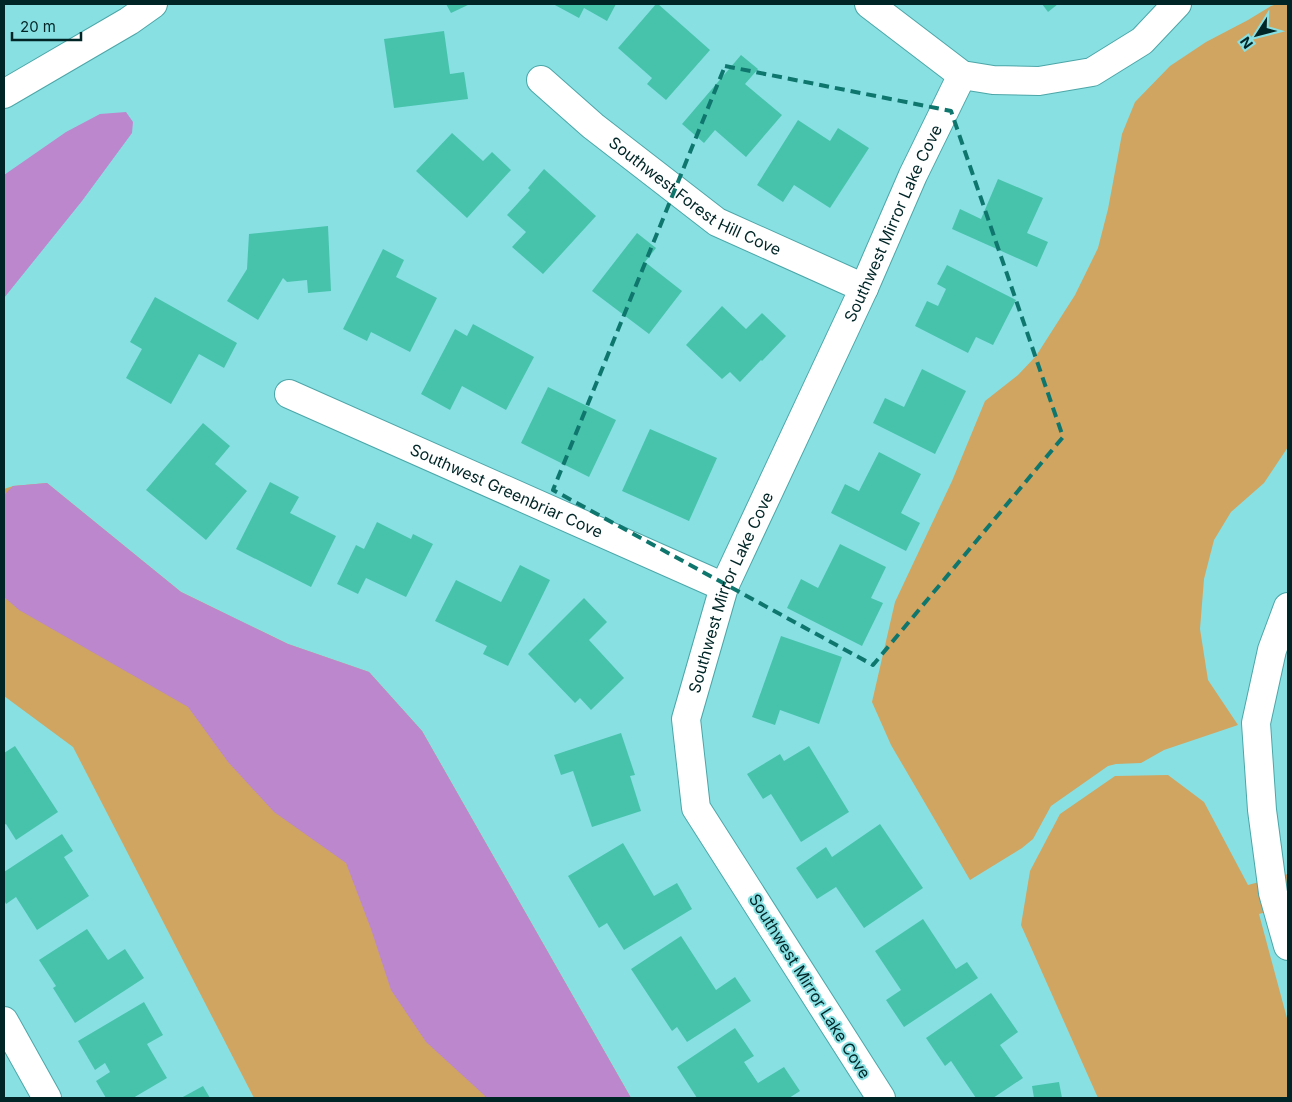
<svg xmlns="http://www.w3.org/2000/svg" width="1292" height="1102" font-family="Inter,sans-serif">
	<rect width="100%" height="100%" fill="#88e0e3"/>
	<!-- green -->
	<path fill="#cfa561" d="M 1277,4 L 1288,4 L 1288,447 L 1264,483 L 1231,512 L 1214,540 L 1204,579 L 1200,629 L 1208,680 L 1238,725 L 1164,750 L 1141,763 L 1116,764 L 1108,766 L 1051,806 L 1033,839 L 1022,848 L 970,880 L 891,745 L 872,702 L 895,602 L 952,481 L 985,401 L 1018,375 L 1036,356 L 1075,295 L 1098,248 L 1108,209 L 1122,134 L 1135,102 L 1170,66 L 1206,42 L 1248,20 L 1271,6 Z
		M 47,483 L 181,592 L 288,644 L 369,672 L 422,731 L 631,1098 L 254,1098 L 73,747 L 4,696 L 4,489 L 13,486 Z
		M 1168,775 L 1204,802 L 1248,885 L 1288,874 L 1288,906 L 1259,914 L 1288,1022 L 1288,1098 L 1098,1098 L 1021,925 L 1030,871 L 1060,814 L 1115,776 Z"/>
	<!-- water -->
	<path fill="#bd87cd" d="M 126,112 L 133,122 L 132,133 L 82,201 L 4,298 L 4,175 L 66,132 L 100,114 Z
		M 47,483 L 181,592 L 288,644 L 369,672 L 422,731 L 631,1098 L 486,1098 L 484,1095 L 426,1042 L 391,990 L 371,929 L 346,863 L 274,812 L 228,762 L 188,707 L 19,610 L 4,597 L 4,495 L 13,486 Z"/>
	<!-- building -->
	<path fill="#47c3ac" d="M 446,4 L 470,4 L 451,13 Z
		M 553,4 L 616,4 L 607,21 L 584,8 L 579,18 Z
		M 656,4 L 658,4 L 710,50 L 666,100 L 647,84 L 652,78 L 618,48 Z
		M 1042,4 L 1058,4 L 1048,12 Z
		M 444,31 L 450,74 L 464,72 L 468,99 L 394,108 L 384,39 Z
		M 741,55 L 758,69 L 745,84 L 782,115 L 746,157 L 715,130 L 704,143 L 682,124 Z
		M 798,120 L 830,141 L 838,128 L 869,148 L 830,208 L 794,185 L 783,202 L 757,185 Z
		M 452,133 L 483,161 L 492,152 L 511,170 L 467,218 L 416,171 Z
		M 544,169 L 596,216 L 543,274 L 512,247 L 526,232 L 507,215 L 530,190 L 528,188 Z
		M 998,179 L 1043,198 L 1027,233 L 1048,242 L 1037,267 L 952,229 L 960,209 L 981,219 Z
		M 328,226 L 331,291 L 308,293 L 307,280 L 287,282 L 283,278 L 258,320 L 227,301 L 247,269 L 249,234 Z
		M 637,233 L 656,248 L 645,262 L 682,291 L 649,334 L 592,291 Z
		M 383,249 L 404,260 L 396,277 L 437,298 L 410,352 L 371,332 L 367,341 L 343,329 Z
		M 947,265 L 1016,300 L 993,345 L 976,337 L 968,353 L 915,326 L 927,301 L 938,306 L 946,289 L 937,284 Z
		M 155,297 L 237,343 L 224,368 L 199,354 L 171,404 L 126,378 L 142,349 L 130,342 Z
		M 722,306 L 746,329 L 762,313 L 786,336 L 762,361 L 761,360 L 740,382 L 730,372 L 722,379 L 686,345 Z
		M 473,324 L 534,357 L 506,410 L 462,386 L 450,410 L 421,394 L 455,329 L 467,336 Z
		M 922,369 L 966,391 L 935,454 L 873,423 L 885,398 L 904,407 Z
		M 548,387 L 616,420 L 589,477 L 521,443 Z
		M 203,423 L 230,446 L 215,464 L 247,491 L 206,540 L 146,490 Z
		M 650,429 L 717,458 L 689,521 L 622,491 Z
		M 879,452 L 921,474 L 901,513 L 920,523 L 906,551 L 831,513 L 845,484 L 859,491 Z
		M 270,482 L 299,497 L 290,513 L 336,536 L 311,587 L 236,549 Z
		M 377,522 L 411,539 L 413,534 L 433,544 L 406,597 L 366,578 L 358,594 L 337,584 L 356,545 L 364,549 Z
		M 840,544 L 886,567 L 871,598 L 883,603 L 862,646 L 787,608 L 801,579 L 818,588 Z
		M 520,565 L 550,580 L 508,666 L 483,654 L 487,646 L 435,621 L 456,580 L 501,602 Z
		M 584,598 L 607,622 L 589,640 L 624,678 L 591,710 L 580,698 L 575,703 L 528,654 Z
		M 781,636 L 842,657 L 819,724 L 780,710 L 775,725 L 752,717 Z
		M 621,733 L 635,775 L 630,776 L 641,811 L 592,827 L 573,771 L 561,775 L 554,755 Z
		M 15,746 L 58,812 L 16,840 L 6,824 L 4,825 L 4,753 Z
		M 809,746 L 849,812 L 801,842 L 771,794 L 763,799 L 747,774 L 780,754 L 784,761 Z
		M 880,824 L 923,888 L 864,928 L 836,887 L 817,899 L 796,868 L 826,847 L 832,857 Z
		M 62,834 L 73,851 L 64,857 L 89,896 L 37,930 L 16,897 L 6,904 L 4,900 L 4,872 Z
		M 623,843 L 654,896 L 677,883 L 692,909 L 624,950 L 607,923 L 599,928 L 568,876 Z
		M 923,919 L 956,969 L 967,962 L 978,978 L 904,1027 L 886,1000 L 901,990 L 875,951 Z
		M 87,929 L 108,960 L 125,949 L 144,978 L 75,1023 L 53,988 L 56,986 L 39,960 Z
		M 681,936 L 716,990 L 735,977 L 751,1001 L 687,1042 L 677,1027 L 672,1031 L 631,969 Z
		M 991,993 L 1018,1032 L 1000,1045 L 1023,1078 L 993,1098 L 976,1098 L 951,1061 L 945,1066 L 926,1038 Z
		M 144,1002 L 163,1035 L 147,1044 L 167,1078 L 133,1098 L 106,1098 L 96,1081 L 110,1072 L 105,1063 L 95,1070 L 78,1041 Z
		M 735,1028 L 754,1056 L 744,1062 L 758,1083 L 784,1067 L 800,1091 L 789,1098 L 697,1098 L 677,1067 Z
		M 1059,1082 L 1062,1098 L 1034,1098 L 1032,1086 Z
		M 203,1086 L 210,1098 L 181,1098 Z"/>
	<g fill="none" stroke-linecap="round" stroke-linejoin="round">
		<!-- minor casing -->
		<g stroke="#4ca6a8" stroke-width="30">
			<g id="minor">
				<path d="M 869,4 L 962,75 L 993,80 L 1039,81 L 1092,72 L 1142,41 L 1177,4"/>
				<path id="s1" d="M 541,80 L 593,126 L 717,222 L 864,288"/>
				<path d="M 4,94 L 129,21 L 153,4"/>
				<path id="s2" d="M 289,394 L 724,587"/>
				<path d="M 1288,607 L 1272,650 L 1256,723 L 1262,810 L 1273,893 L 1288,946"/>
				<path d="M 4,1021 L 47,1098"/>
				<path id="s3" d="M 881,1098 L 696,808 L 686,719 L 724,587 L 864,288 L 913,175 L 962,75"/>
			</g>
		</g>
		<!-- minor -->
		<use href="#minor" stroke="#fff" stroke-width="28"/>
	</g>
	<!-- marked area -->
	<path fill="none" stroke="#0f766e" stroke-width="4" stroke-dasharray="10 6" stroke-linejoin="round" d="M 725,66 L 951,111 L 1063,437 L 873,665 L 553,490 Z"/>
	<g text-anchor="middle" dominant-baseline="central" stroke-width="4" stroke-linejoin="round" paint-order="stroke">
		<!-- street labels -->
		<g font-size="16" fill="#002526" stroke="#88e0e3">
			<text stroke="none"><textPath href="#s1" startOffset="194">Southwest Forest Hill Cove</textPath></text>
			<text stroke="none"><textPath href="#s3" startOffset="972">Southwest Mirror Lake Cove</textPath></text>
			<text stroke="none"><textPath href="#s2" startOffset="238">Southwest Greenbriar Cove</textPath></text>
			<text stroke="none"><textPath href="#s3" startOffset="568">Southwest Mirror Lake Cove</textPath></text>
			<text transform="translate(810 986) rotate(58)">Southwest Mirror Lake Cove</text>
		</g>
	</g>
	<!-- border -->
	<rect width="1292" height="1102" fill="none" stroke="#002526" stroke-width="10"/>
	<!-- north arrow -->
	<g transform="translate(1257 35) rotate(234)" stroke="#88e0e3" stroke-width="4" paint-order="stroke">
	<path d="M0-4L9 19L0 12L-9 19Z" fill="#002526"/>
	<text y="-8" font-size="14" font-weight="bold" text-anchor="middle" fill="#002526">N</text>
	</g>
	<!-- scale -->
	<path d="M12 32v8h69v-8" fill="none" stroke="#002526" stroke-width="2.5"/>
	<text x="20" y="32" font-size="15" fill="#002526" stroke="#88e0e3" stroke-width="4" paint-order="stroke">20 m</text>
</svg>
